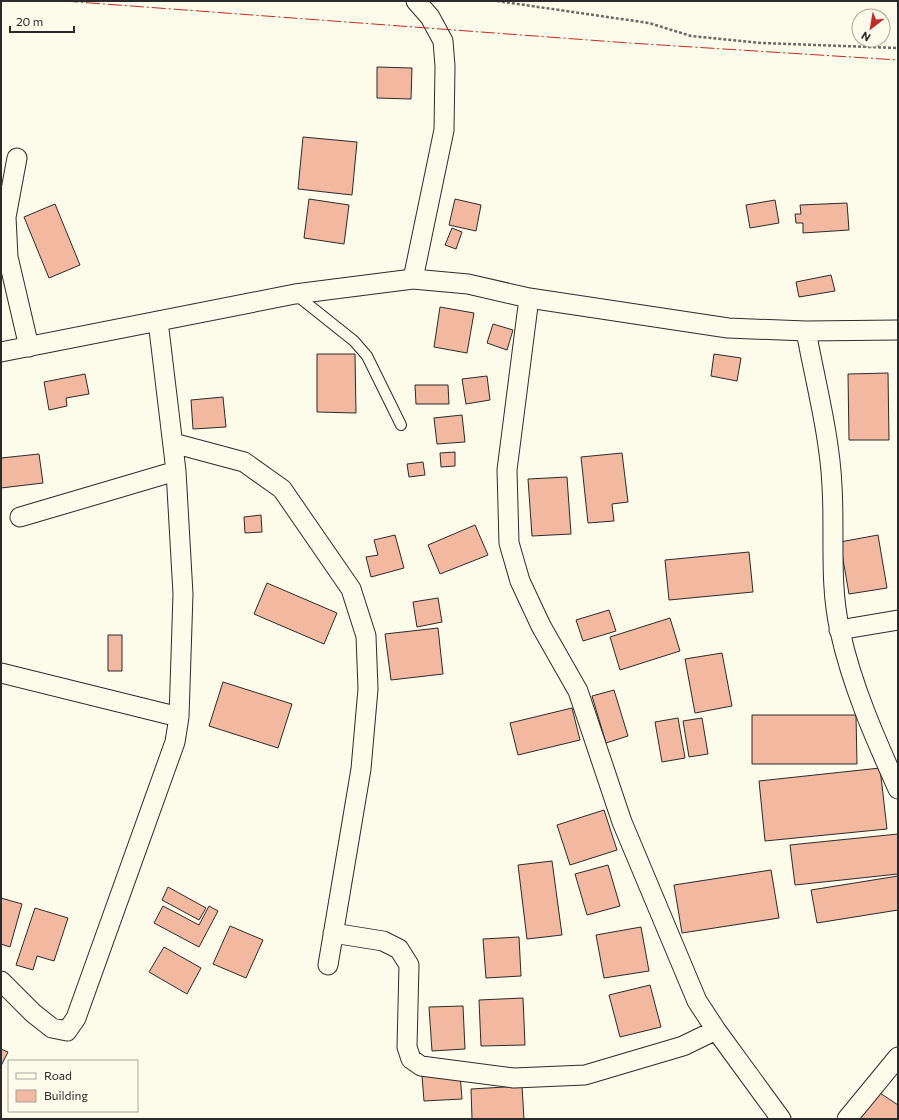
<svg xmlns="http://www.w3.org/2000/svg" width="899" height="1120" font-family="Commissioner,sans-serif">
	<rect width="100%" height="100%" fill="#fdfbea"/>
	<!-- building -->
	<path fill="#f2b8a0" stroke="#2b2b2b" d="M 377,67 L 412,68 L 411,99 L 377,98 Z
		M 303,137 L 357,142 L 352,195 L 298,189 Z
		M 309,199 L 349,205 L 344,244 L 304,238 Z
		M 455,199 L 481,205 L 476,231 L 449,225 Z
		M 775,200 L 779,223 L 750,228 L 746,205 Z
		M 847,203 L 849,230 L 803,233 L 803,223 L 796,223 L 795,214 L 801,214 L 800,205 Z
		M 55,204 L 80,265 L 49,278 L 24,217 Z
		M 452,228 L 462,232 L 456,249 L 445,245 Z
		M 831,275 L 835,291 L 799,297 L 796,282 Z
		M 440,307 L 474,313 L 467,353 L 434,347 Z
		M 493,324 L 513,330 L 507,350 L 487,343 Z
		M 317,354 L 355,354 L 356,413 L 317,412 Z
		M 714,354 L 741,358 L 737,381 L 711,376 Z
		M 888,373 L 889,440 L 849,440 L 848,374 Z
		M 85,374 L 89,394 L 66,398 L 67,406 L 49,410 L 44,382 Z
		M 487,376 L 490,400 L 466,404 L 462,379 Z
		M 415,385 L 448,385 L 449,404 L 416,404 Z
		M 223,397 L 226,427 L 193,429 L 191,400 Z
		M 462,415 L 465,442 L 437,444 L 434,418 Z
		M 455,452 L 455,466 L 441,467 L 440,453 Z
		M 622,453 L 628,502 L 612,504 L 614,521 L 588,523 L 581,457 Z
		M 39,454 L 43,483 L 1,488 L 1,458 Z
		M 423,462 L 425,475 L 409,477 L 407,464 Z
		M 567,477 L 571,534 L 532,536 L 528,479 Z
		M 261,515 L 262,532 L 245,533 L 244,517 Z
		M 475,525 L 488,555 L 440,574 L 428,545 Z
		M 395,535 L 404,568 L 371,577 L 366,557 L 378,555 L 374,540 Z
		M 878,535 L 887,588 L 849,594 L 840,542 Z
		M 749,552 L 753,592 L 669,600 L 665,560 Z
		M 267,583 L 337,613 L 324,644 L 254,614 Z
		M 438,598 L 442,622 L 417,627 L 413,602 Z
		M 609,610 L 616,631 L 583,641 L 576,620 Z
		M 670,618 L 680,651 L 620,670 L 610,637 Z
		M 438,628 L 443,674 L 391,680 L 385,634 Z
		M 108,635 L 122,635 L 122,671 L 108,671 Z
		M 722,653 L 732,706 L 695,713 L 685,659 Z
		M 223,682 L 292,704 L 278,748 L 209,726 Z
		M 614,690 L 628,736 L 606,743 L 592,696 Z
		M 572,708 L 580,740 L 518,755 L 510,723 Z
		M 752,715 L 856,715 L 857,764 L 752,764 Z
		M 678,718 L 685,758 L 662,762 L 655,722 Z
		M 702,718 L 708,754 L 689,757 L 683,721 Z
		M 880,768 L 887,829 L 765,841 L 759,781 Z
		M 604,810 L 617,850 L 570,865 L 557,825 Z
		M 898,834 L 898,874 L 795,885 L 790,845 Z
		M 552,861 L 562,935 L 527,939 L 518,865 Z
		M 608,865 L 620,906 L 587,915 L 575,874 Z
		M 771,870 L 779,918 L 682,933 L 674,885 Z
		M 898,876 L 898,910 L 817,923 L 811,890 Z
		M 168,887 L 206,908 L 199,920 L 162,900 Z
		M 1,898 L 22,904 L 10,947 L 1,944 Z
		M 163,906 L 199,925 L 209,906 L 218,911 L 199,947 L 154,923 Z
		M 35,908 L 68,918 L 54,961 L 37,956 L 33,970 L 16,965 Z
		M 230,926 L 263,940 L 246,978 L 213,964 Z
		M 641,927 L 649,971 L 604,978 L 596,935 Z
		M 519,937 L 521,976 L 486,978 L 483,939 Z
		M 164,947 L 201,968 L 187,994 L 149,972 Z
		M 650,985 L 661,1027 L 620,1037 L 609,995 Z
		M 523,998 L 525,1045 L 481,1046 L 479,1000 Z
		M 463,1006 L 465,1049 L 432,1051 L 429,1007 Z
		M 1,1049 L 8,1052 L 1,1066 Z
		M 460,1074 L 462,1099 L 424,1101 L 422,1076 Z
		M 522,1086 L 524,1119 L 472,1119 L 471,1089 Z
		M 877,1091 L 898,1105 L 898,1119 L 858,1119 Z"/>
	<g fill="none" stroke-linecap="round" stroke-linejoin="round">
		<!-- service casing -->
		<g stroke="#2b2b2b" stroke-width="12">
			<path id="service" d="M 295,294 L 354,341 L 367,356 L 401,425"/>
		</g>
		<!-- minor casing -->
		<g stroke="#2b2b2b" stroke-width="21">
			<path id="minor" d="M 17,158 L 6,217 L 8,257 L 29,347
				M 413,279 L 444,130 L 445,66 L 443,41 L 430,17 L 416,1
				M 529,298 L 507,470 L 509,543 L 520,581 L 541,626 L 578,691 L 622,822 L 697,1001 L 716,1030 L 781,1119
				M 806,331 C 815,380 830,437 832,486 C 835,534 829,583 840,631 C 852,686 875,738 898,789
				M 1,352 L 295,294 L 413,279 L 468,284 L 529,298 L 728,328 L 806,331 L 898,330
				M 173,443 L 244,462 L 282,489 L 351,589 L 366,636 L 368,689 L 361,769 L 328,965
				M 20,517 L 176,471
				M 839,630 L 898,620
				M 1,673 L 179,717
				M 333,933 L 383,941 L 399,949 L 409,965 L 407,1047 L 411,1059 L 421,1066 L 514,1078 L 585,1075 L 683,1046 L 716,1030
				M 1,981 L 33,1013 L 52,1028 L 67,1031 L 76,1018 L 175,742 L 179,717 L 183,594 L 176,471 L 158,321
				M 847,1119 L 898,1057"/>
		</g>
		<!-- path -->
		<path stroke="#6a6964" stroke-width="2.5" stroke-dasharray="3 2" stroke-linecap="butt" d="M 497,1 L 649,23 L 691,36 L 761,43 L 898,48"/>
		<!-- service -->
		<use href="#service" stroke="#fdfbea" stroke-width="10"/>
		<!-- minor -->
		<use href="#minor" stroke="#fdfbea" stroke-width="19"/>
		<!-- power -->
		<path stroke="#c62828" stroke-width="1" stroke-dasharray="14 3 2 3" stroke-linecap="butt" d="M 64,1 L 629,43 L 898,60"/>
	</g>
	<!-- border -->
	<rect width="899" height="1120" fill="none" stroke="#2b2b2b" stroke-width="4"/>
	<!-- legend -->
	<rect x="8" y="1060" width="130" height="52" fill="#fdfbea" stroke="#a9a89e"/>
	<rect x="16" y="1073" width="20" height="6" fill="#fdfbea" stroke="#a9a89e"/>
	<text x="44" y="1080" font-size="12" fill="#2b2b2b">Road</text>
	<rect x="16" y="1090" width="20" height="12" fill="#f2b8a0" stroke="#a9a89e"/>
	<text x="44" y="1100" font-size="12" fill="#2b2b2b">Building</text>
	<!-- north arrow -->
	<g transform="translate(871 28) rotate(211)"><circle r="19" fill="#fdfbea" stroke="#a9a89e"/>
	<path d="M0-3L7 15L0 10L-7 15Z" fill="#c62828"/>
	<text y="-6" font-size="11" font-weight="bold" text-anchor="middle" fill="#2b2b2b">N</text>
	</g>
	<!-- scale -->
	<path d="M10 26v6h64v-6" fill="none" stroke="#2b2b2b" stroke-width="2"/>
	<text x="16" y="26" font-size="12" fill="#2b2b2b" stroke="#fdfbea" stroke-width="3" paint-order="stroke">20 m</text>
</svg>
